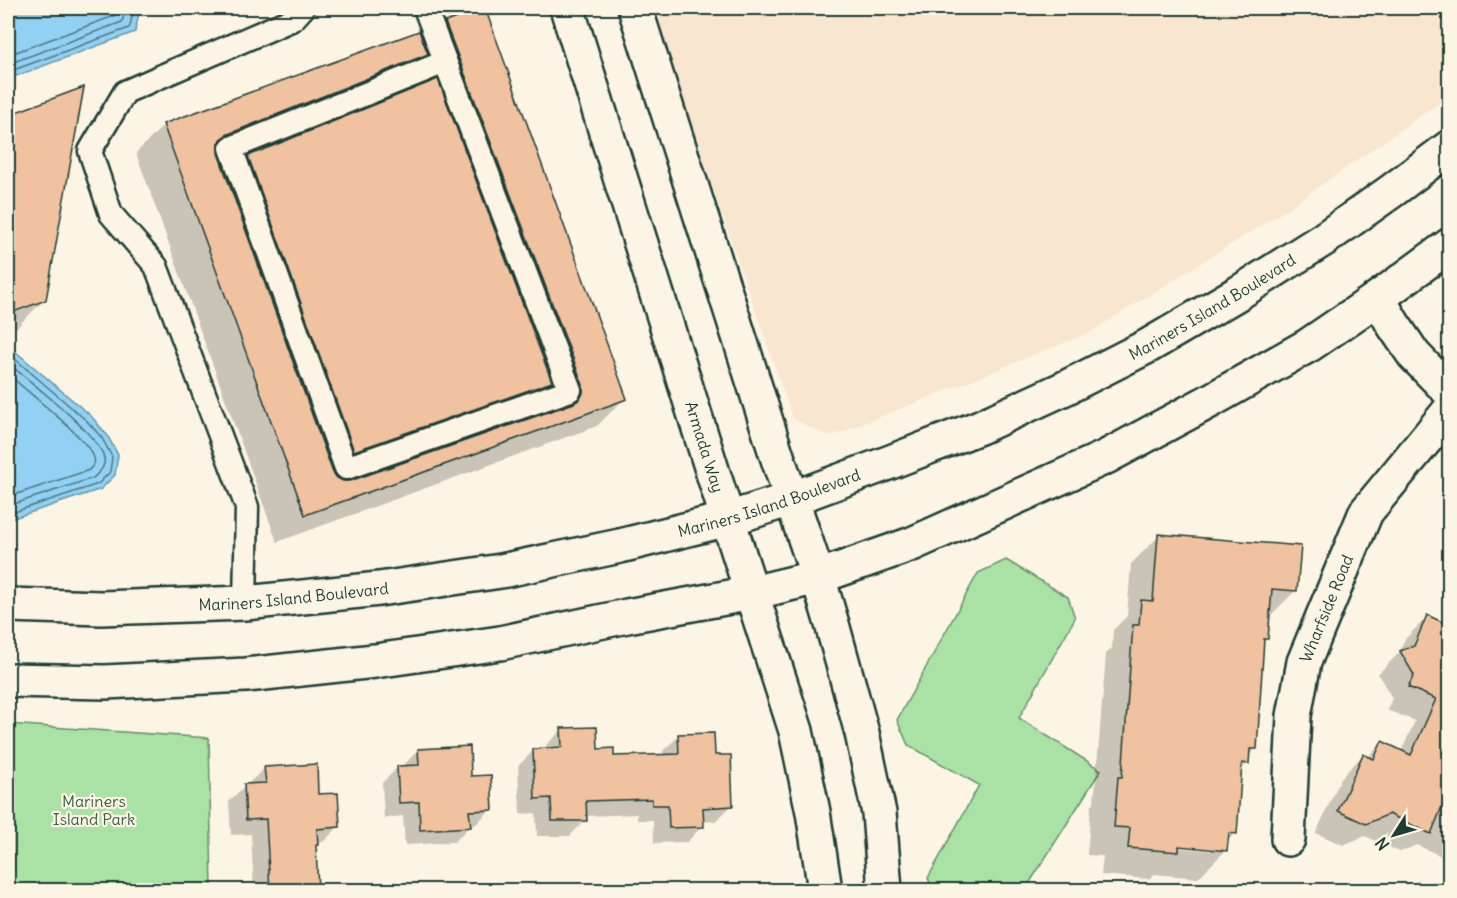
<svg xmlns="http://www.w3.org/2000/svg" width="1457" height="898" font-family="Delius,sans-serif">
	<rect width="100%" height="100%" fill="#fcf5e5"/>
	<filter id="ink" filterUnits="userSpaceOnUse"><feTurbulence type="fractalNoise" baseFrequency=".0167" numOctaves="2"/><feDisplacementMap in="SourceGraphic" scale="12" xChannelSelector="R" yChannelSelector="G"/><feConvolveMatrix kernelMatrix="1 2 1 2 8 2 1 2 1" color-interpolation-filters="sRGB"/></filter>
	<g filter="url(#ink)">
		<!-- built -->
		<path fill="#f8e6d0" d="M 650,8 L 1449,8 L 1449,94 L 1439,103 L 1284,211 L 1089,333 L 830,437 L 793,419 Z"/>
		<!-- green -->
		<path fill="#aae1a4" stroke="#648f6c" stroke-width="1.5" d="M 1006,560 L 1068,597 L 1075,618 L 1019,718 L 1101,770 L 1025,890 L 933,890 L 928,878 L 979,785 L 908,745 L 897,720 L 978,573 Z
			M 8,724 L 209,738 L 212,890 L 8,890 Z"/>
		<!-- water -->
		<path fill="#92d1f3" stroke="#6496a7" stroke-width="1.5" d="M 8,8 L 140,8 L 135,32 L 8,79 Z
			M 8,345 L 91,416 L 107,435 L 118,455 L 115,475 L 101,489 L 8,520 Z"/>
		<!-- shadow -->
		<path fill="#0003" fill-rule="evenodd" d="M 445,23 L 625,398 L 597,426 L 277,542 L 136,153 L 164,125 L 423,45 ZM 421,59 L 430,84 L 249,157 L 226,180 L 217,155 L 398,82 ZM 545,387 L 554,411 L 351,482 L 343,483 L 333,475 L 523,409 Z
			M 82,89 L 45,299 L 8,336 L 8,116 Z
			M 1159,536 L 1296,590 L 1268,618 L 1267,638 L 1262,643 L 1255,749 L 1248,756 L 1248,763 L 1240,770 L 1236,833 L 1226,842 L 1226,850 L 1198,878 L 1154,874 L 1149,879 L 1101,875 L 1103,856 L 1087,855 L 1091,806 L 1094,803 L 1106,654 L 1112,648 L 1113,630 L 1127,616 L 1131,564 ZM 1172,844 L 1211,848 L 1211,851 L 1172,847 Z
			M 1450,567 L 1450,582 L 1442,576 Z
			M 1427,617 L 1450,626 L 1450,860 L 1417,845 L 1400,852 L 1365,836 L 1343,845 L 1316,833 L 1341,778 L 1363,755 L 1368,757 L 1382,743 L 1401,752 L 1415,721 L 1387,710 L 1392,698 L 1378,674 L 1398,654 L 1405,639 Z
			M 562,730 L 597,750 L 613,758 L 664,756 L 663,751 L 679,736 L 714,757 L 731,806 L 716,821 L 702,822 L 702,826 L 687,842 L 654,843 L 653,820 L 637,820 L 637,814 L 585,816 L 585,820 L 570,836 L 537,836 L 536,813 L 520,814 L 518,766 L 534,750 L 547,750 L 546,745 Z
			M 418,750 L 470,778 L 491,809 L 475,825 L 469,825 L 469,827 L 454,842 L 405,845 L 403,816 L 384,818 L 382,783 L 397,768 L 403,766 Z
			M 265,768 L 317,795 L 338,827 L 323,842 L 316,843 L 314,846 L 316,890 L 254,890 L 251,834 L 231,835 L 229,801 Z"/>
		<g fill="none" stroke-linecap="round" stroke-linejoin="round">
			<!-- shore -->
			<path stroke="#4d7880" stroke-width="1.5" d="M 8,55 L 114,16 L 117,8
				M 8,64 L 122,22 L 126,8
				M 8,72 L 129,28 L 130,26 L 134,8
				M 8,353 L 87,421 L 102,438 L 112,457 L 110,472 L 98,484 L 8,514
				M 8,363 C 27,379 101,436 104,458 C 106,467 99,472 93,478 L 8,506
				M 8,374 C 25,390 89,439 94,458 C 96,464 92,466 89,470 L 8,497"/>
		</g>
		<!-- building -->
		<path fill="#f0c2a0" stroke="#1f3d34" stroke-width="1.5" d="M 485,8 L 627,399 L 305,515 L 163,124 L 419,31 L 428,54 L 226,135 L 221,139 L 218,145 L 218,153 L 333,473 L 337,478 L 343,481 L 350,481 L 574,403 L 580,399 L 583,393 L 583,385 L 445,22 Z
			M 438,79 L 552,382 L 354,451 L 248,156 Z
			M 84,87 L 46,300 L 8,314 L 8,115 Z
			M 1158,534 L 1301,546 L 1297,591 L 1272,589 L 1268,639 L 1264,639 L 1257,749 L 1250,749 L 1249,764 L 1242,763 L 1237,834 L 1229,833 L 1227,851 L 1179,846 L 1179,852 L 1128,848 L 1130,828 L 1114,827 L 1118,777 L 1122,777 L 1133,625 L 1139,625 L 1141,600 L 1153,601 Z
			M 1427,615 L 1449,625 L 1449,789 L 1431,834 L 1389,814 L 1366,824 L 1338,811 L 1363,754 L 1374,759 L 1382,741 L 1411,755 L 1436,699 L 1408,687 L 1414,675 L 1400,651 L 1414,646 Z
			M 597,727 L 598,749 L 614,748 L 614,756 L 679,754 L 678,734 L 714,733 L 715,755 L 731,755 L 733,806 L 703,808 L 704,827 L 669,828 L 668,805 L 652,805 L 652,799 L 586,801 L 587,821 L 552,821 L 551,798 L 535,799 L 533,749 L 562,747 L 561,728 Z
			M 470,746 L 471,776 L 491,775 L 493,810 L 469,811 L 471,827 L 420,830 L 419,802 L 399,803 L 397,766 L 419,765 L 418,749 Z
			M 317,764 L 318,794 L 338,793 L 340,827 L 317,829 L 318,845 L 316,845 L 318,891 L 270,891 L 266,819 L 246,820 L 244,784 L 266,783 L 264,767 Z"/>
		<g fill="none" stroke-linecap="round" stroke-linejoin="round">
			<!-- lane casing -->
			<g stroke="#1f3d34" stroke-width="27">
				<path id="lane" d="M 425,8 L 570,390 L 346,468 L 231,148 L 445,62
					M 245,603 L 247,507 L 156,266 L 111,214 L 90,151 L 125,92 L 293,19 L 303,8"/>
			</g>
			<!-- street casing -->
			<g stroke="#1f3d34" stroke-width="38">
				<g id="street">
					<path id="s1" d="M 567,8 L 713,473 L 796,731 L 813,812 L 825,890"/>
					<path d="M 635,8 L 776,453 L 818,577 L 832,624 L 862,733 L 879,813 L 885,890"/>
					<path d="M 1378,298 L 1393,324 L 1414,355 L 1450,392"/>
					<path id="s2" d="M 1288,839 L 1294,716 L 1304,662 L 1366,512 L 1450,410"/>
				</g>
			</g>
			<!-- secondary casing -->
			<g stroke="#1f3d34" stroke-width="38">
				<g id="secondary">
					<path id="s3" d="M 8,605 L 101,608 L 245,603 L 379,589 L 501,571 L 620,546 L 728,519 L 791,499 L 888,463 L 980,427 L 1065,388 L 1148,346 L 1240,292 L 1324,239 L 1393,190 L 1450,147"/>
					<path d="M 8,680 L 105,682 L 246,675 L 375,661 L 500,643 L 627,616 L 752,593 L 818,577 L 912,544 L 1106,457 L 1208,402 L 1309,345 L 1378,298 L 1450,245"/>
				</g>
			</g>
			<!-- lane -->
			<use href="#lane" stroke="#fcf5e5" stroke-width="22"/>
			<!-- street -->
			<use href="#street" stroke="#fcf5e5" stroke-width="33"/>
			<!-- secondary -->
			<use href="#secondary" stroke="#fcf5e5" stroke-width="33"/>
		</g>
	</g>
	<g text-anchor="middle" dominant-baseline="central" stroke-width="4.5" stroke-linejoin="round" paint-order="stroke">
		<!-- street labels -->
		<g font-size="16" fill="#1f3d34" stroke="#fcf5e5">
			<text stroke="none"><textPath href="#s3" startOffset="1258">Mariners Island Boulevard</textPath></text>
			<text stroke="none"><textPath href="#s1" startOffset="460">Armada Way</textPath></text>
			<text stroke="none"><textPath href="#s3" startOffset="772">Mariners Island Boulevard</textPath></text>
			<text stroke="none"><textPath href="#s3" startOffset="286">Mariners Island Boulevard</textPath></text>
			<text stroke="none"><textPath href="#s2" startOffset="236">Wharfside Road</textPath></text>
		</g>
		<!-- park labels -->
		<g font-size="16" fill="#3b5e4a" stroke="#fcf5e5">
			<text x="94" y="801">Mariners<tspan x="94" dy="18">Island Park</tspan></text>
		</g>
	</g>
	<!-- margin -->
	<rect width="1457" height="898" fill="none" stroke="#fcf5e5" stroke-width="30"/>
	<rect x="15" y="15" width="1427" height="868" fill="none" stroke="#1f3d34" stroke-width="2" filter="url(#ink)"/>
	<!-- north arrow -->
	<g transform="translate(1394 835) rotate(233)" stroke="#fcf5e5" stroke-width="4.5" paint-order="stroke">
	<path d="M0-4.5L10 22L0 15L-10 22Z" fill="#1f3d34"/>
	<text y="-9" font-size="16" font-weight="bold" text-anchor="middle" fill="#1f3d34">N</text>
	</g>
</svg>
